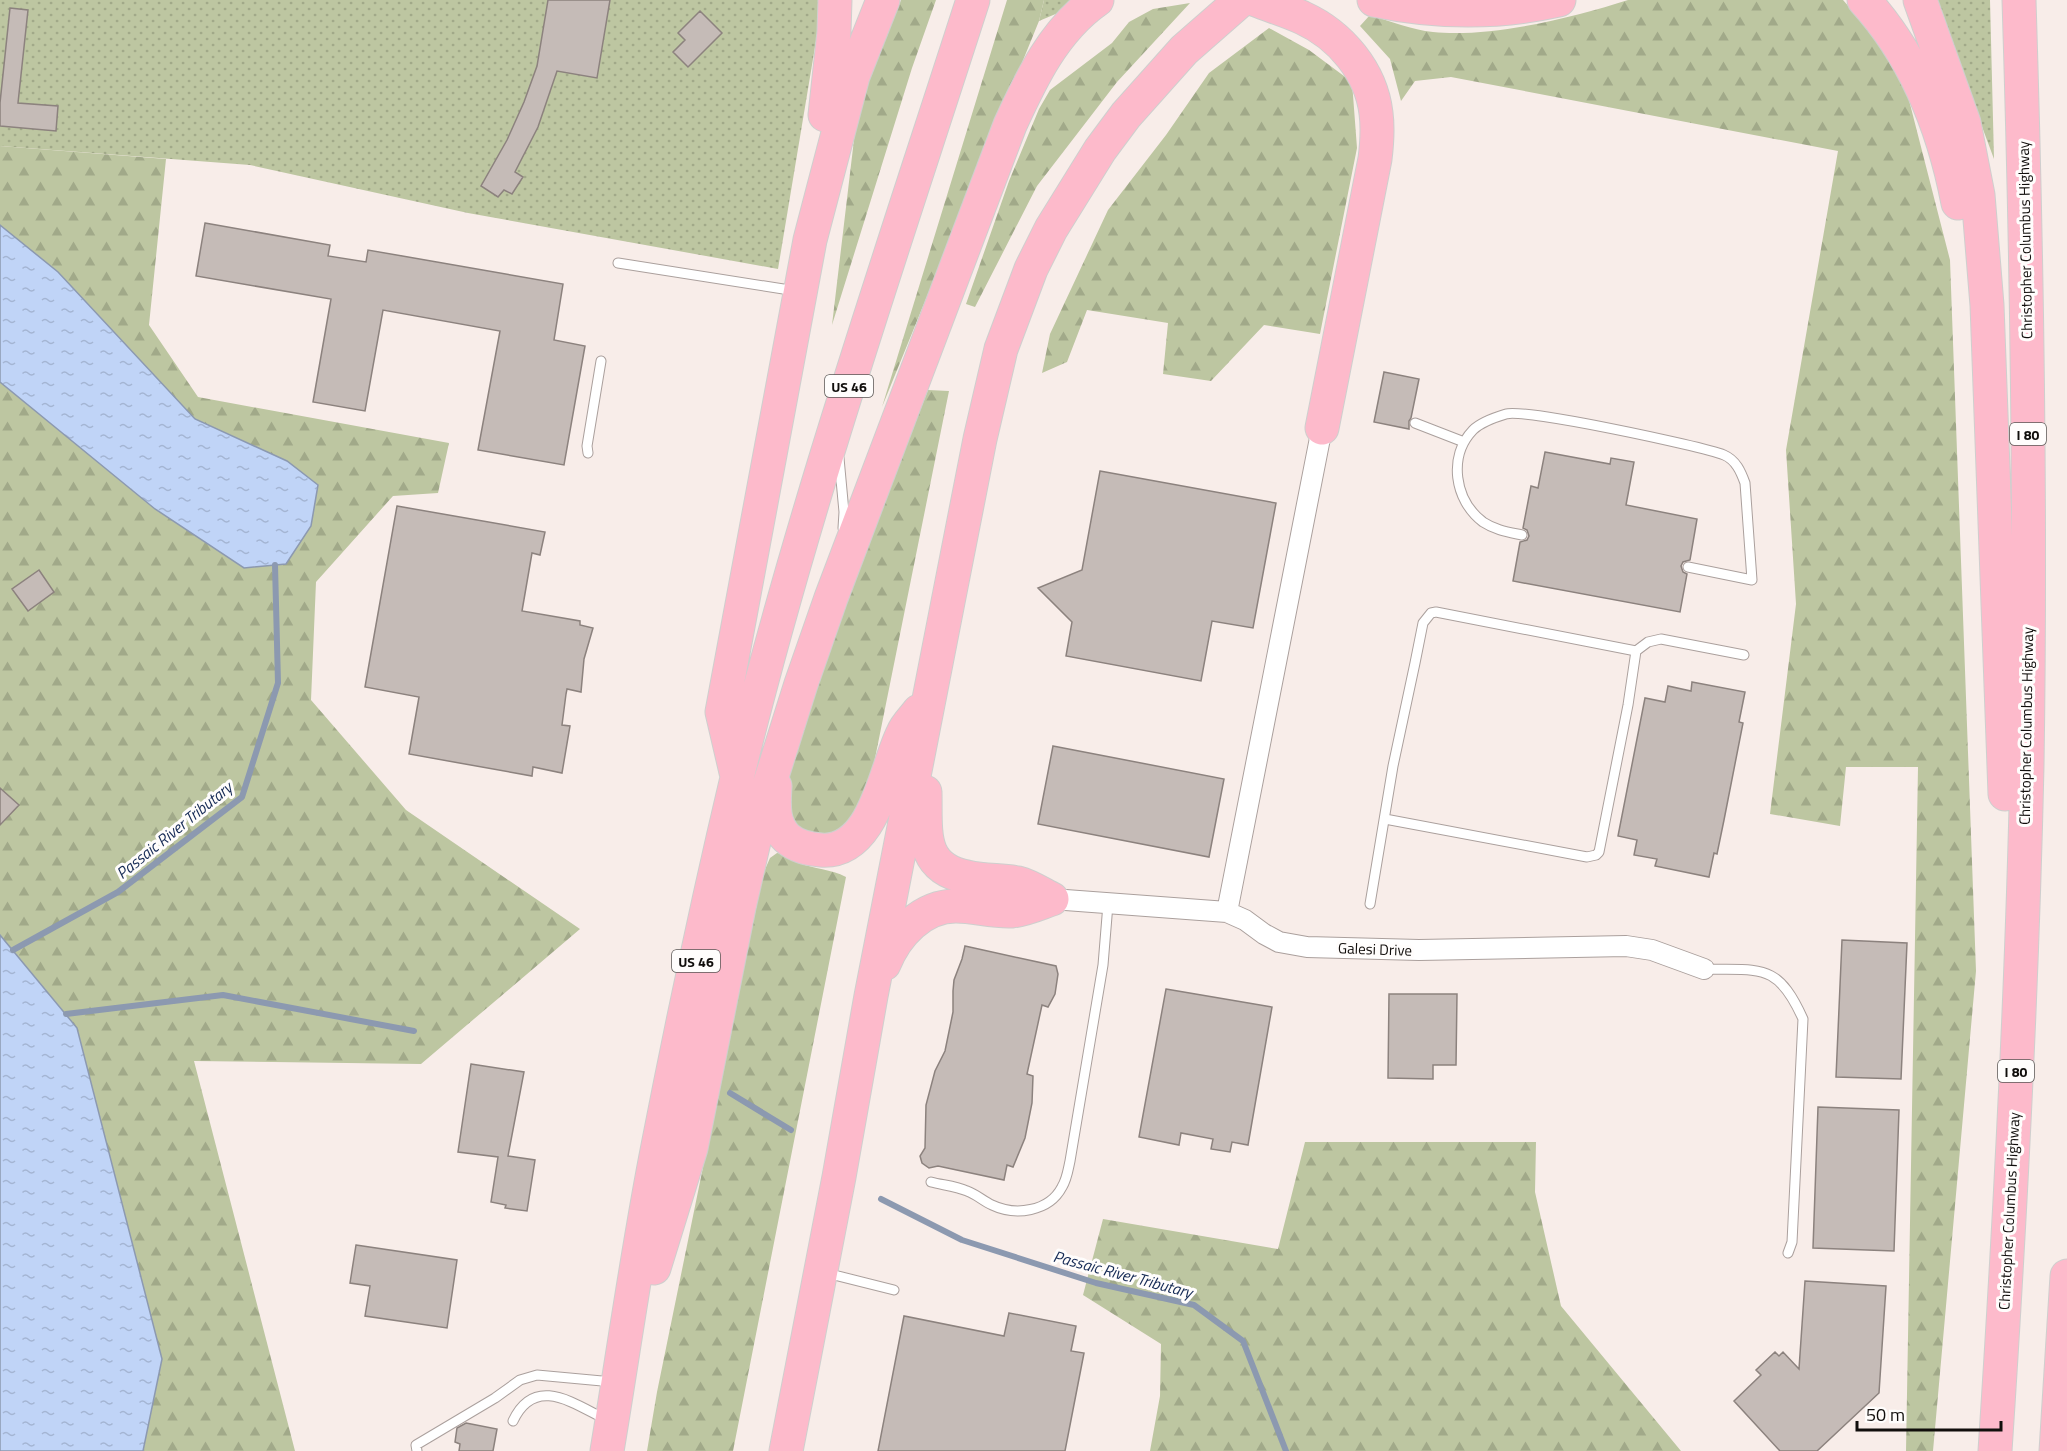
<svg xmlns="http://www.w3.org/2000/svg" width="2067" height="1451" font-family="'Titillium Web',sans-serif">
	<defs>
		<pattern id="grass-dots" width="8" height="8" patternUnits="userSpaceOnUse" patternTransform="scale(1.5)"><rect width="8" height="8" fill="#bdc6a1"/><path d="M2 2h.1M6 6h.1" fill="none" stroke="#a1a989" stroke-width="1.8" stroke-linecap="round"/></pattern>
		<pattern id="forest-firs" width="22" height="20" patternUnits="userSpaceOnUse" patternTransform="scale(1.5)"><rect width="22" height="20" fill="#bdc6a1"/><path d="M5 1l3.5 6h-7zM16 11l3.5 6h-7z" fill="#a1a989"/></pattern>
		<pattern id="water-ripples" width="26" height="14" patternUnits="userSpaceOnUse" patternTransform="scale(1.5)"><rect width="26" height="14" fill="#c0d4f7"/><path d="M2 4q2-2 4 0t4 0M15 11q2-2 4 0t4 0" fill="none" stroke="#a4b5d3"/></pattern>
	</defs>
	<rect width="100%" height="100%" fill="#f8ede9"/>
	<!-- grass -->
	<path fill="url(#grass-dots)" d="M 0,0 L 821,0 L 821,11 L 778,269 L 468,213 L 250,165 L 0,146 Z
		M 1044,0 L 1078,0 L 1065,10 L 1039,21 Z
		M 1935,0 L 1990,0 L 1994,159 Z"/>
	<!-- forest -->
	<path fill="url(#forest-firs)" d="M 901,0 L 936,0 L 912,68 L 832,325 L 858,106 Z
		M 1007,0 L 1044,0 L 1039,21 L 882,407 Z
		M 1628,0 L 1843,0 L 1900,65 L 1950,260 L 1976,971 L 1933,1451 L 1906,1451 L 1918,767 L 1846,767 L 1840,826 L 1770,814 L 1796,604 L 1786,450 L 1838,151 L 1451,77 L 1415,81 L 1401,101 L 1390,59 L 1360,26 L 1370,15 C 1390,21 1412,30 1433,32 C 1489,38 1573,18 1628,0 Z
		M 1190,3 L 1117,82 L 1037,186 L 975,307 L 966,304 L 1009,181 L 1039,109 L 1050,90 L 1112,43 L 1129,22 L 1153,9 Z
		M 1269,28 L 1309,50 L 1352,82 L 1357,148 L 1320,334 L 1264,325 L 1211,381 L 1163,374 L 1168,323 L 1087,310 L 1067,362 L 1042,373 L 1050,334 L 1108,210 L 1166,135 L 1209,73 Z
		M 0,146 L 166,159 L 149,325 L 198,397 L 449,443 L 438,493 L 393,496 L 316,582 L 311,700 L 406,810 L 580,929 L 421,1064 L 194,1061 L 295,1451 L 143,1451 L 162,1359 L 77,1028 L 0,935 Z
		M 928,390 L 949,391 L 865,808 L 830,838 C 822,836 813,835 806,833 C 789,826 786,797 786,781 L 853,582 Z
		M 777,853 C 785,854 791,860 799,863 C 814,869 831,869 846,877 L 733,1451 L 647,1451 L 657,1392 L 763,874 L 770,858 Z
		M 1305,1142 L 1536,1142 L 1535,1192 L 1561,1306 L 1681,1451 L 1150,1451 L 1160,1396 L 1161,1344 L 1083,1295 L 1103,1219 L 1278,1249 Z"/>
	<!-- water -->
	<path fill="url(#water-ripples)" stroke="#8c99b0" stroke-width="1.5" d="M 0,225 L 58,272 L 195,419 L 287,461 L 318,485 L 311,526 L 286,564 L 244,568 L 155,509 L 0,382 Z
		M 0,935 L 77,1028 L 162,1359 L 143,1451 L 0,1451 Z"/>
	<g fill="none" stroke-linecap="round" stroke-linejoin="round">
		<!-- stream -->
		<path stroke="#8c99b0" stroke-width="6" d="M 13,950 L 118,892 L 242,797 L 278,683 L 275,565
			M 66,1014 L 223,995 L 414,1031
			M 730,1093 L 791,1130
			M 881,1199 L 962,1240 L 1096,1283 L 1194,1305 L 1243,1341 L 1286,1451"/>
	</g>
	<!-- building -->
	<path fill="#c5bbb7" stroke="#8c827e" stroke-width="1.5" d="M 548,0 L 610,0 L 597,78 L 557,71 L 538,127 L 515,172 L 523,177 L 512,194 L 504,190 L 498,197 L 481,186 L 507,140 L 524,102 L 537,66 Z
		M 10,8 L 28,10 L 18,103 L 58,106 L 56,131 L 0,126 L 0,103 Z
		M 700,11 L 722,33 L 688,67 L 673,52 L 685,40 L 678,33 Z
		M 205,223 L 330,245 L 328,256 L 366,262 L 368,250 L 563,284 L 554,340 L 585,346 L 564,465 L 478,450 L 500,331 L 383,310 L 365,411 L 313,402 L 331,299 L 196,276 Z
		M 1384,372 L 1419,379 L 1411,418 L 1409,421 L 1409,429 L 1374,422 Z
		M 1545,452 L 1610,464 L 1611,458 L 1634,462 L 1626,505 L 1697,519 L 1690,560 L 1683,562 L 1681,566 L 1683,572 L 1687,574 L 1680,612 L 1513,581 L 1520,542 L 1527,540 L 1529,536 L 1527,530 L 1523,528 L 1531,486 L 1538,488 Z
		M 1100,471 L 1276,503 L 1253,628 L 1212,621 L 1201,681 L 1066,656 L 1072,622 L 1038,588 L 1082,570 Z
		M 397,506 L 545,532 L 540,555 L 532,553 L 522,611 L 580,621 L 580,625 L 593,628 L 584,659 L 581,692 L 567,689 L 566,694 L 562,725 L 570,726 L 562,773 L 533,767 L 532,776 L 409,754 L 419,697 L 365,687 Z
		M 39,570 L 54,592 L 28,611 L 12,589 Z
		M 1692,682 L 1745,692 L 1739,722 L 1743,723 L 1724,820 L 1717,854 L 1714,853 L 1709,877 L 1655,866 L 1657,859 L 1634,855 L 1637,840 L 1618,836 L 1645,698 L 1665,702 L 1668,686 L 1691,691 Z
		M 1053,746 L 1224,779 L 1209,857 L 1038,824 Z
		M 0,788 L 19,805 L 0,825 Z
		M 1842,940 L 1907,943 L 1901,1079 L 1836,1077 Z
		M 965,946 L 1056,966 L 1058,974 L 1055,994 L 1048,1007 L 1042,1005 L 1027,1074 L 1033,1076 L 1032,1103 L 1025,1138 L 1013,1167 L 1007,1165 L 1004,1180 L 938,1166 L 929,1168 L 922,1163 L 920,1156 L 925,1148 L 926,1105 L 935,1071 L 945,1051 L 953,1012 L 953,991 L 954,980 L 962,959 Z
		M 1166,989 L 1272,1007 L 1248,1145 L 1232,1142 L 1230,1152 L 1211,1149 L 1213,1139 L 1181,1133 L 1179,1145 L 1139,1137 Z
		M 1389,994 L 1457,994 L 1456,1065 L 1433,1065 L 1433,1079 L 1388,1078 Z
		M 471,1064 L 524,1072 L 508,1156 L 535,1160 L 527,1211 L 505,1208 L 506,1205 L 491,1202 L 498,1157 L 458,1152 Z
		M 1818,1107 L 1899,1110 L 1894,1251 L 1813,1248 Z
		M 356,1245 L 457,1260 L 447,1328 L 365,1316 L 370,1286 L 350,1283 Z
		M 1805,1281 L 1886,1286 L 1879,1393 L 1817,1451 L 1780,1451 L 1734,1401 L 1761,1375 L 1756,1370 L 1775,1352 L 1779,1356 L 1783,1352 L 1799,1369 Z
		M 1009,1313 L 1076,1326 L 1071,1351 L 1084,1353 L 1065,1451 L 878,1451 L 904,1316 L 1004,1336 Z
		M 466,1423 L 497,1429 L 493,1451 L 459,1451 L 460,1444 L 455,1442 L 457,1428 Z"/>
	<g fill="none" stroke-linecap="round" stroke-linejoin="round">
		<!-- lane casing -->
		<g stroke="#aba09d" stroke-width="11">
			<path id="lane" d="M 618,263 L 796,291
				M 1415,423 L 1464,442
				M 588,453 L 587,446 L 601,361
				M 839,458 L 844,512 L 843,528
				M 1522,535 C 1508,532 1495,530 1483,522 C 1454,500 1448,456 1473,430 C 1480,423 1496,417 1506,414 C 1523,408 1701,446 1724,455 C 1736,460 1741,472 1745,483 L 1752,580 L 1688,567
				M 1385,819 L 1587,857 L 1596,855 L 1599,852 L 1628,705 L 1636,651
				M 1370,904 L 1393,766 L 1415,663 L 1423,623 L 1431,613 L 1436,612 L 1636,651 L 1648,642 L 1661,639 L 1744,655
				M 1704,969 C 1760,971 1777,961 1803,1019 L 1792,1242 L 1788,1253
				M 931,1182 C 942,1185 956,1186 967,1191 C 976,1194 983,1201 992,1205 C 1015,1216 1049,1212 1062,1187 C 1067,1179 1068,1170 1070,1161 L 1103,965 L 1108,904
				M 826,1273 L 894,1290
				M 513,1421 C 535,1374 574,1404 607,1420
				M 417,1451 L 416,1445 L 495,1398 L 520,1380 L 537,1375 L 613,1382"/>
		</g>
		<!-- street casing -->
		<g stroke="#aba09d" stroke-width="22">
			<path id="street" d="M 1052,899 L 1227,912 L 1245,920 L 1264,934 L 1279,942 L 1307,947 L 1419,950 L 1626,946 L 1652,950 L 1704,969
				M 1227,912 L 1322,428"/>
		</g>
		<!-- highway casing -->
		<g stroke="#cfcfce" stroke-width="35">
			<path id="highway" d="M 1256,0 C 1271,6 1288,11 1303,18 C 1340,35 1371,71 1376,113 C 1378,128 1377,143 1375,159 L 1322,428
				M 1374,0 C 1436,13 1497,14 1559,0
				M 1864,0 C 1915,56 1944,130 1958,203
				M 1920,0 L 1964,123 L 1978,195 L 1987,305 L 2005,794
				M 825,115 L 834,32 L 835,0
				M 736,772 L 722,712 L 810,240 L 853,76 L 883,0
				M 775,786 C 774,804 772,824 787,838 C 797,847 809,849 821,850 C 875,854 885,768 903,733 C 906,725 914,718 919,711
				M 925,792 C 926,831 919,868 967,877 C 984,881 1002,880 1018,883 C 1030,886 1042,894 1052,899
				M 884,964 C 896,934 922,906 956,906 C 974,906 993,912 1012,911 C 1025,910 1040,903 1052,899
				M 654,1268 L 691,1148 L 739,907 L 761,811 L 801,684 L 831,598 L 1010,125 C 1031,79 1054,30 1097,0
				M 607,1451 C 624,1349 638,1247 658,1146 C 682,1023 708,900 737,778 C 801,515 890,258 973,0
				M 786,1451 L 839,1177 L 871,996 L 948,602 L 980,439 L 1001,349 L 1031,269 L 1051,229 L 1100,150 L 1126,115 L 1184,50 L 1241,0
				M 1995,1451 C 2010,1223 2022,994 2027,766 C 2031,511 2027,255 2019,0
				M 2056,1451 L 2067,1276"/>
		</g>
		<!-- lane -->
		<use href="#lane" stroke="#fff" stroke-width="9"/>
		<!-- street -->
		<use href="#street" stroke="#fff" stroke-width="20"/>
		<!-- highway -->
		<use href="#highway" stroke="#fdbacb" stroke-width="33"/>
	</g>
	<g text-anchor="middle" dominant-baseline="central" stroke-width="6" stroke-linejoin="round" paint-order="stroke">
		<!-- shield labels -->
		<g fill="#fffdfc" stroke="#585654" stroke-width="1.5">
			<rect x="825" y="375" width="48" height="22" rx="4.5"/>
			<rect x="2010" y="423" width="36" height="22" rx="4.5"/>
			<rect x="672" y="950" width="48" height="22" rx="4.5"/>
			<rect x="1998" y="1060" width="36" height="22" rx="4.5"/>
		</g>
		<g font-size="14" font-weight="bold" fill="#110e0c">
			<text x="849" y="386">US 46</text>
			<text x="2028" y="434">I 80</text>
			<text x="696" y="961">US 46</text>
			<text x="2016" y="1071">I 80</text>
		</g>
		<!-- street labels -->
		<g font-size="15" fill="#110e0c" stroke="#fffdfc">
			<text transform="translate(2025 240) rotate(-91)">Christopher Columbus Highway</text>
			<text transform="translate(2026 726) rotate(-89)">Christopher Columbus Highway</text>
			<text transform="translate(1375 949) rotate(2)">Galesi Drive</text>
			<text transform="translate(2009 1211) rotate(-87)">Christopher Columbus Highway</text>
		</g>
		<!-- water labels -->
		<g font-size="16" font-style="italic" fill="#142954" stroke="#fffdfc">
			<text transform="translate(174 830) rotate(-39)">Passaic River Tributary</text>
			<text transform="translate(1123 1274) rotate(15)">Passaic River Tributary</text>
		</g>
	</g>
	<!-- scale -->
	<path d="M1857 1421v9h144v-9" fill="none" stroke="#110e0c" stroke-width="3"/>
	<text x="1866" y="1421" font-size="18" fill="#110e0c" stroke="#fffdfc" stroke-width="4.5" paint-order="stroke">50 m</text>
</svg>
